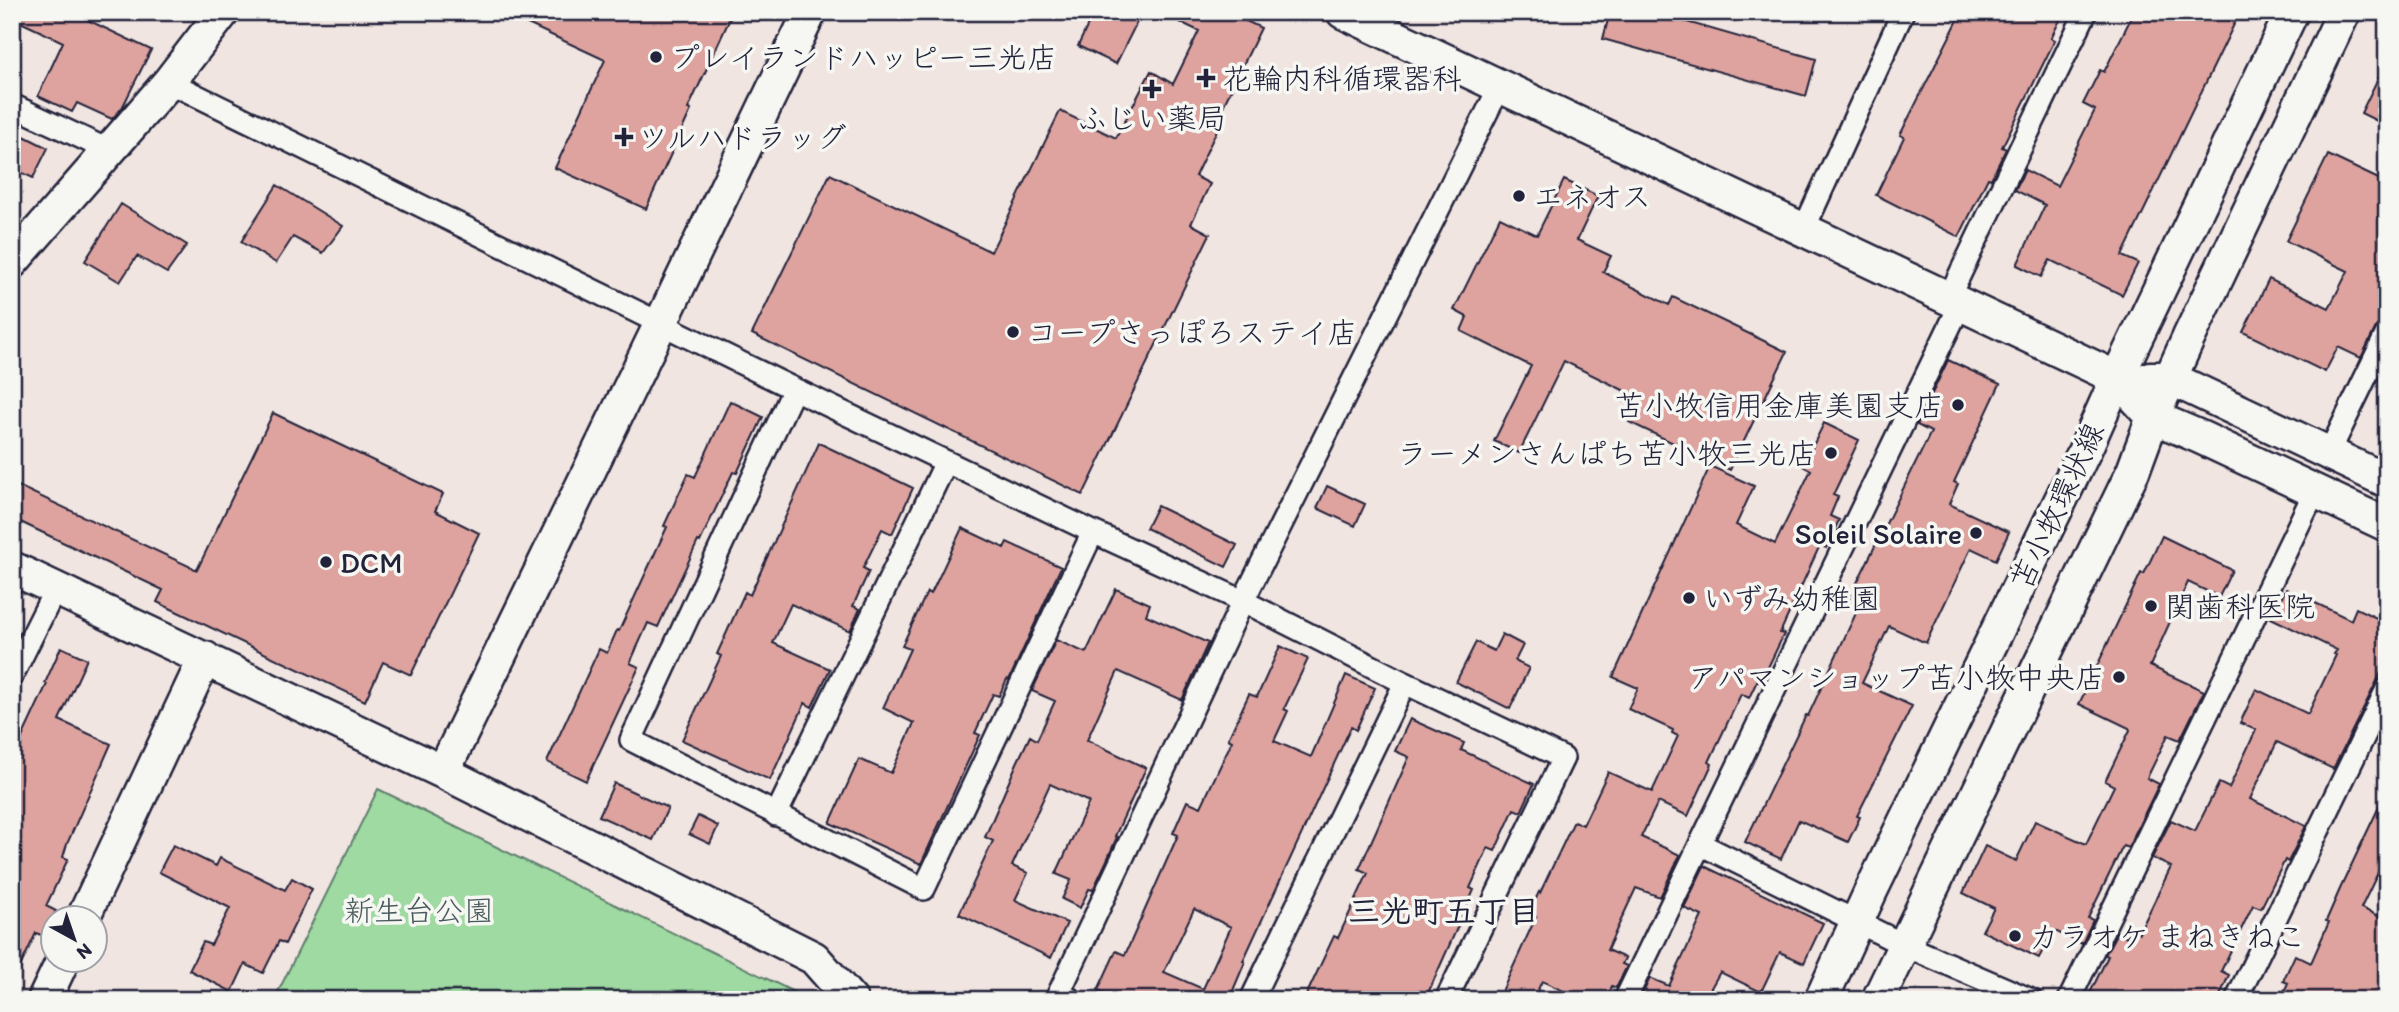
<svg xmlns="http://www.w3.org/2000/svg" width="2399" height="1012" font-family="Itim,'Klee One',sans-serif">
	<rect width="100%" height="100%" fill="#f1e5e1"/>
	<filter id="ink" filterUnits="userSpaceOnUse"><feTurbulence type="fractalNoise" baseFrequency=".0143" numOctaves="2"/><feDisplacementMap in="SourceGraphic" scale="14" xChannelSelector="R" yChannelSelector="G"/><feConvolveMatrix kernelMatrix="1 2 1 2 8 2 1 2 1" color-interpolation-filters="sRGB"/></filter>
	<g filter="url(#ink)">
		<!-- park -->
		<path fill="#9edaa1" stroke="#607e6e" stroke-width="2" d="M 378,789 L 792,991 L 802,1000 L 274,1000 Z"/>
		<!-- building -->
		<path fill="#dea39f" stroke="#22223b" stroke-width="2" fill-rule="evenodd" d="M 12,12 L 71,12 L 151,50 L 122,108 L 112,119 L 77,103 L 72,112 L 38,96 L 63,42 L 12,18 Z
			M 502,12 L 733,12 L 688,109 L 691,110 L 646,209 L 555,168 L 605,60 Z
			M 1094,12 L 1142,12 L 1116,64 L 1078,46 Z
			M 1159,12 L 1227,12 L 1261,28 L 1214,125 L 1218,128 L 1195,176 L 1210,184 L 1191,224 L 1210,234 L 1083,495 L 752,334 L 830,174 L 991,252 L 1060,111 L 1116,138 L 1151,71 L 1173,84 L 1199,31 Z
			M 1610,12 L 1652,12 L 1816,59 L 1806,96 L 1603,39 Z
			M 1962,12 L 2064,12 L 2051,38 L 2055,40 L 2002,147 L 2006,149 L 1991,179 L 1988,178 L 1959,237 L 1876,195 L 1904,137 L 1900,135 Z
			M 2134,12 L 2240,12 L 2122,256 L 2138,263 L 2122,295 L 2050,260 L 2041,277 L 2017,265 L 2045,205 L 2015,190 L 2025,170 L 2057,186 L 2095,110 L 2083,104 L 2100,70 L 2104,72 Z
			M 2387,60 L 2387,126 L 2361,113 Z
			M 24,136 L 48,148 L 33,178 L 12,168 L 12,161 Z
			M 2328,155 L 2387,183 L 2387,320 L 2380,322 L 2376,327 L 2361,358 L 2338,347 L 2325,372 L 2243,332 L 2269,279 L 2329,308 L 2348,271 L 2286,241 Z
			M 1564,180 L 1598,196 L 1577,240 L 1611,256 L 1603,272 L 1669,305 L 1673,297 L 1787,352 L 1730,470 L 1629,422 L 1636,407 L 1622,400 L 1627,392 L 1564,361 L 1519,453 L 1494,441 L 1531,366 L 1461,331 L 1467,317 L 1454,310 L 1500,217 L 1537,235 Z
			M 277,185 L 343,226 L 323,253 L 293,237 L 276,263 L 241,242 Z
			M 121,204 L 187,245 L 167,273 L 137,256 L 120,282 L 85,261 Z
			M 1948,360 L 2000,384 L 1954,482 L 1958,484 L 1949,504 L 2009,532 L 1996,560 L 1971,548 L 1926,643 L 1889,626 L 1862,683 L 1912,706 L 1857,816 L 1860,817 L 1848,842 L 1799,820 L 1781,859 L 1745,842 L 1806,715 L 1808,716 L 1858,609 L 1847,603 L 1931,432 L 1917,425 Z
			M 730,401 L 763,417 L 737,473 L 733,472 L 700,542 L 698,541 L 658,627 L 648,623 L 630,663 L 639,667 L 586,781 L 547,762 L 599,649 L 607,653 L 617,630 L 619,631 L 667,527 L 664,526 L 688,474 L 695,477 Z
			M 273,413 L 443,494 L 435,511 L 479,533 L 411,675 L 383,662 L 365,701 L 157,602 L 163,590 L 12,518 L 12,483 L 197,570 Z
			M 1824,423 L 1859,440 L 1833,495 L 1838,497 L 1830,516 L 1839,520 L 1826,548 L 1820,545 L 1780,633 L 1784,634 L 1761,682 L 1757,681 L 1749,698 L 1741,694 L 1709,762 L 1712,764 L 1688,816 L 1658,802 L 1641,837 L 1680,855 L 1660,897 L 1636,888 L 1607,950 L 1625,958 L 1622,964 L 1627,966 L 1616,988 L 1612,986 L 1606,1000 L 1583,1000 L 1542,981 L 1533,1000 L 1498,1000 L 1536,917 L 1529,913 L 1539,892 L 1540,893 L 1574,821 L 1583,825 L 1608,772 L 1652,792 L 1678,736 L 1672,733 L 1673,730 L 1628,709 L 1638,688 L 1613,677 L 1710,466 L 1754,486 L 1736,525 L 1775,544 L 1811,470 L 1803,466 Z
			M 819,443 L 913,488 L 892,534 L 882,529 L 863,568 L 869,571 L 853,606 L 860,609 L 850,631 L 791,604 L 773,643 L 830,669 L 812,707 L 805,703 L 770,780 L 682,740 L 721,656 L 717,654 L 745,592 L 750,595 Z
			M 1327,486 L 1365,504 L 1355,526 L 1317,508 Z
			M 1157,506 L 1237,545 L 1226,567 L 1146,528 Z
			M 962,528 L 1004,548 L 1007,542 L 1061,567 L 1009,680 L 1007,679 L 999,696 L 993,694 L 975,733 L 980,735 L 921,864 L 830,823 L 859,759 L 891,773 L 914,723 L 883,708 L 910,649 L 902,646 L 927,592 L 931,594 Z
			M 2162,536 L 2232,570 L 2219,597 L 2188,582 L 2150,666 L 2204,691 L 2180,740 L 2168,735 L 2147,778 L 2159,784 L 2128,848 L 2123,846 L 2088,918 L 2093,920 L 2082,944 L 2053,930 L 2039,958 L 1982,931 L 1994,908 L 1963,893 L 1985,846 L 2016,861 L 2035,821 L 2086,844 L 2114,786 L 2105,781 L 2130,730 L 2129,728 L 2079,704 L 2141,573 L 2144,574 Z
			M 1116,589 L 1150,604 L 1146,615 L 1208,643 L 1182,700 L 1118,671 L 1087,740 L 1146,768 L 1115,836 L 1117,837 L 1108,858 L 1093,890 L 1089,889 L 1080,908 L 1062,899 L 1071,880 L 1056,874 L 1089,802 L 1050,784 L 1012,866 L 1028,873 L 1015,900 L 1067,923 L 1051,958 L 959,914 L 993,841 L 985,837 L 1017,763 L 1030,736 L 1037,740 L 1055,701 L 1032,691 L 1056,640 L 1086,653 Z
			M 2286,589 L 2351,620 L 2356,608 L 2387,623 L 2387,661 L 2333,769 L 2277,742 L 2250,799 L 2306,826 L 2288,862 L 2285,860 L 2261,908 L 2253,905 L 2221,971 L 2229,975 L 2218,1000 L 2106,1000 L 2090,993 L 2108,956 L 2105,955 L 2117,932 L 2127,937 L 2131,928 L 2139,933 L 2171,867 L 2152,858 L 2171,820 L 2195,831 L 2219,783 L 2229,788 L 2256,730 L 2240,723 L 2256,689 L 2308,714 L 2336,655 L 2334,654 L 2337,650 L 2271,618 Z
			M 1502,634 L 1523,645 L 1515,661 L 1529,668 L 1510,709 L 1456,682 L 1476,642 L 1494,651 Z
			M 1280,646 L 1308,659 L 1284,709 L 1288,711 L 1274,741 L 1311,757 L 1346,675 L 1375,688 L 1356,730 L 1351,727 L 1243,961 L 1245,962 L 1229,1000 L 1120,1000 L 1098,990 L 1116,951 L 1125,955 L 1178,835 L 1173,833 L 1187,801 L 1201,807 L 1232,741 L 1228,739 L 1249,694 L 1257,697 ZM 1194,909 L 1231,927 L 1203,989 L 1164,972 Z
			M 61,647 L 87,659 L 59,720 L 111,744 L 67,844 L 63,857 L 68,859 L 46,906 L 56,911 L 44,936 L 36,933 L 12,984 L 12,759 L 47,684 L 45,683 Z
			M 1410,719 L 1464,743 L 1461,750 L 1534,784 L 1521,812 L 1514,809 L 1495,851 L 1488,848 L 1470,888 L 1474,890 L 1425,1000 L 1304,1000 L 1334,936 L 1338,938 L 1368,873 L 1359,869 L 1409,757 L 1395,751 Z
			M 614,783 L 668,808 L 653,840 L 599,816 Z
			M 2387,790 L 2387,854 L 2361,908 L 2387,920 L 2387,1000 L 2280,1000 L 2288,983 L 2283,981 L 2295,955 L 2311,963 L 2329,922 L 2326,921 L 2340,889 Z
			M 698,816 L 718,826 L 710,844 L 689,834 Z
			M 173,845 L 216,866 L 220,858 L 285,890 L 292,878 L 312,889 L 285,944 L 279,941 L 263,973 L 245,964 L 232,992 L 189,970 L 203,942 L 211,945 L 230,908 L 159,872 Z
			M 1704,866 L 1823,923 L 1804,963 L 1780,952 L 1761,992 L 1720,972 L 1704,1000 L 1640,999 L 1650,978 L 1669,986 L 1702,916 L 1684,908 Z"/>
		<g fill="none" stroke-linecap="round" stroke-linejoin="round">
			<!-- street casing -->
			<g stroke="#22223b" stroke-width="26">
				<path id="street" d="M 169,82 L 794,389 L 1093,532 L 1243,601 L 1405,683 L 1563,758 L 1446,1000
					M 12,105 L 110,151
					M 1803,231 L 1903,12
					M 1948,299 L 2086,12
					M 794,389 L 631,740 L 924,889 L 1093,532
					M 2329,453 L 2387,333
					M 12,676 L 56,588
					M 776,815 L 946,462
					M 1700,844 L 1904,945 L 2031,1000
					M 1072,1000 L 1059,993 L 1243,601 L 1500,86
					M 1251,1000 L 1405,683
					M 1625,1000 L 1960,305
					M 2069,1000 L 2315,491
					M 2236,1000 L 2387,689"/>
			</g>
			<!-- secondary casing -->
			<g stroke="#22223b" stroke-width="37">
				<path id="secondary" d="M 1343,12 L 2117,378 L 2153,417 L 2200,437 L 2387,525
					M 12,262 L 169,82 L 223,12
					M 2150,378 L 2170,378 L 2387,481
					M 12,568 L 443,772 L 814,958 L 851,1000
					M 443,772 L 661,323 L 810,12
					M 83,918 L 205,658
					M 44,1000 L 63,960
					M 1821,1000 L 1870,893 L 2085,450 L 2117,378 L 2292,12
					M 1878,1000 L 2133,471 L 2153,417 L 2189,337 L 2344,12"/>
			</g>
			<!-- street -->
			<use href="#street" stroke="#f6f6f2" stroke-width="21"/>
			<!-- secondary -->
			<use href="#secondary" stroke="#f6f6f2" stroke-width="32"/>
		</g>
	</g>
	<!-- markers -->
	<g fill="#22223b" stroke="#f6f6f2" stroke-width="2.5">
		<circle cx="656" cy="57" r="7"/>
		<path d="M1202.5 67.5h7v7h7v7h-7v7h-7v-7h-7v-7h7z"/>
		<path d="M1148.5 78.5h7v7h7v7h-7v7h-7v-7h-7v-7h7z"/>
		<path d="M620.5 126.5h7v7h7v7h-7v7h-7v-7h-7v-7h7z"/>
		<circle cx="1519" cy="196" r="7"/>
		<circle cx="1013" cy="332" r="7"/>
		<circle cx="1958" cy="405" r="7"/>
		<circle cx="1831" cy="453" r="7"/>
		<circle cx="1976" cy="533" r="7"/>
		<circle cx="326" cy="562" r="7"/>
		<circle cx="1689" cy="598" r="7"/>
		<circle cx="2151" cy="606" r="7"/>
		<circle cx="2119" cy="677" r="7"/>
		<circle cx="2015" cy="936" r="7"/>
	</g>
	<g text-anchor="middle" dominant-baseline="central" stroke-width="7" stroke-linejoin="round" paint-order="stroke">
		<!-- poi labels -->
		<g font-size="30" fill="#22223b" stroke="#f6f6f2" text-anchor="start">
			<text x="670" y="57">プレイランドハッピー三光店</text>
			<text x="1222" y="78">花輪内科循環器科</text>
			<text x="1152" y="118" text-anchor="middle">ふじい薬局</text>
			<text x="638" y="137">ツルハドラッグ</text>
			<text x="1533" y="196">エネオス</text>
			<text x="1027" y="332">コープさっぽろステイ店</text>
			<text x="1944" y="405" text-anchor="end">苫小牧信用金庫美園支店</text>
			<text x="1817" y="453" text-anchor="end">ラーメンさんぱち苫小牧三光店</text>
			<text x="1962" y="533" text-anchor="end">Soleil Solaire</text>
			<text x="340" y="562">DCM</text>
			<text x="1703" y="598">いずみ幼稚園</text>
			<text x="2165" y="606">関歯科医院</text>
			<text x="2105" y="677" text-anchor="end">アパマンショップ苫小牧中央店</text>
			<text x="2029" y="936">カラオケ まねきねこ</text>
		</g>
		<!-- street labels -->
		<g font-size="30" fill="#22223b" stroke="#f6f6f2">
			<text transform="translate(2057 506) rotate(-65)">苫小牧環状線</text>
		</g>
		<!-- park labels -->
		<g font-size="30" fill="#47595a" stroke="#f6f6f2">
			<text x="419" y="910">新生台公園</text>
		</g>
		<!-- neighbourhood labels -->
		<g font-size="32" font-weight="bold" fill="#22223b" stroke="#f6f6f2">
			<text x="1444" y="911">三光町五丁目</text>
		</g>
	</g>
	<!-- margin -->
	<rect width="2399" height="1012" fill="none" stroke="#f6f6f2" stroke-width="42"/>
	<rect x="21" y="21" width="2357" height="970" fill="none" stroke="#22223b" stroke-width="2.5" filter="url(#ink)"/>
	<!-- north arrow -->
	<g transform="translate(74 939) rotate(140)"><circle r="33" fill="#f6f6f2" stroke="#a1a1a9" stroke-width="2"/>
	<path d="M0-5L12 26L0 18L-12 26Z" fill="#22223b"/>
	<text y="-10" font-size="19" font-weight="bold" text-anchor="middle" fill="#22223b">N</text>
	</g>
</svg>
